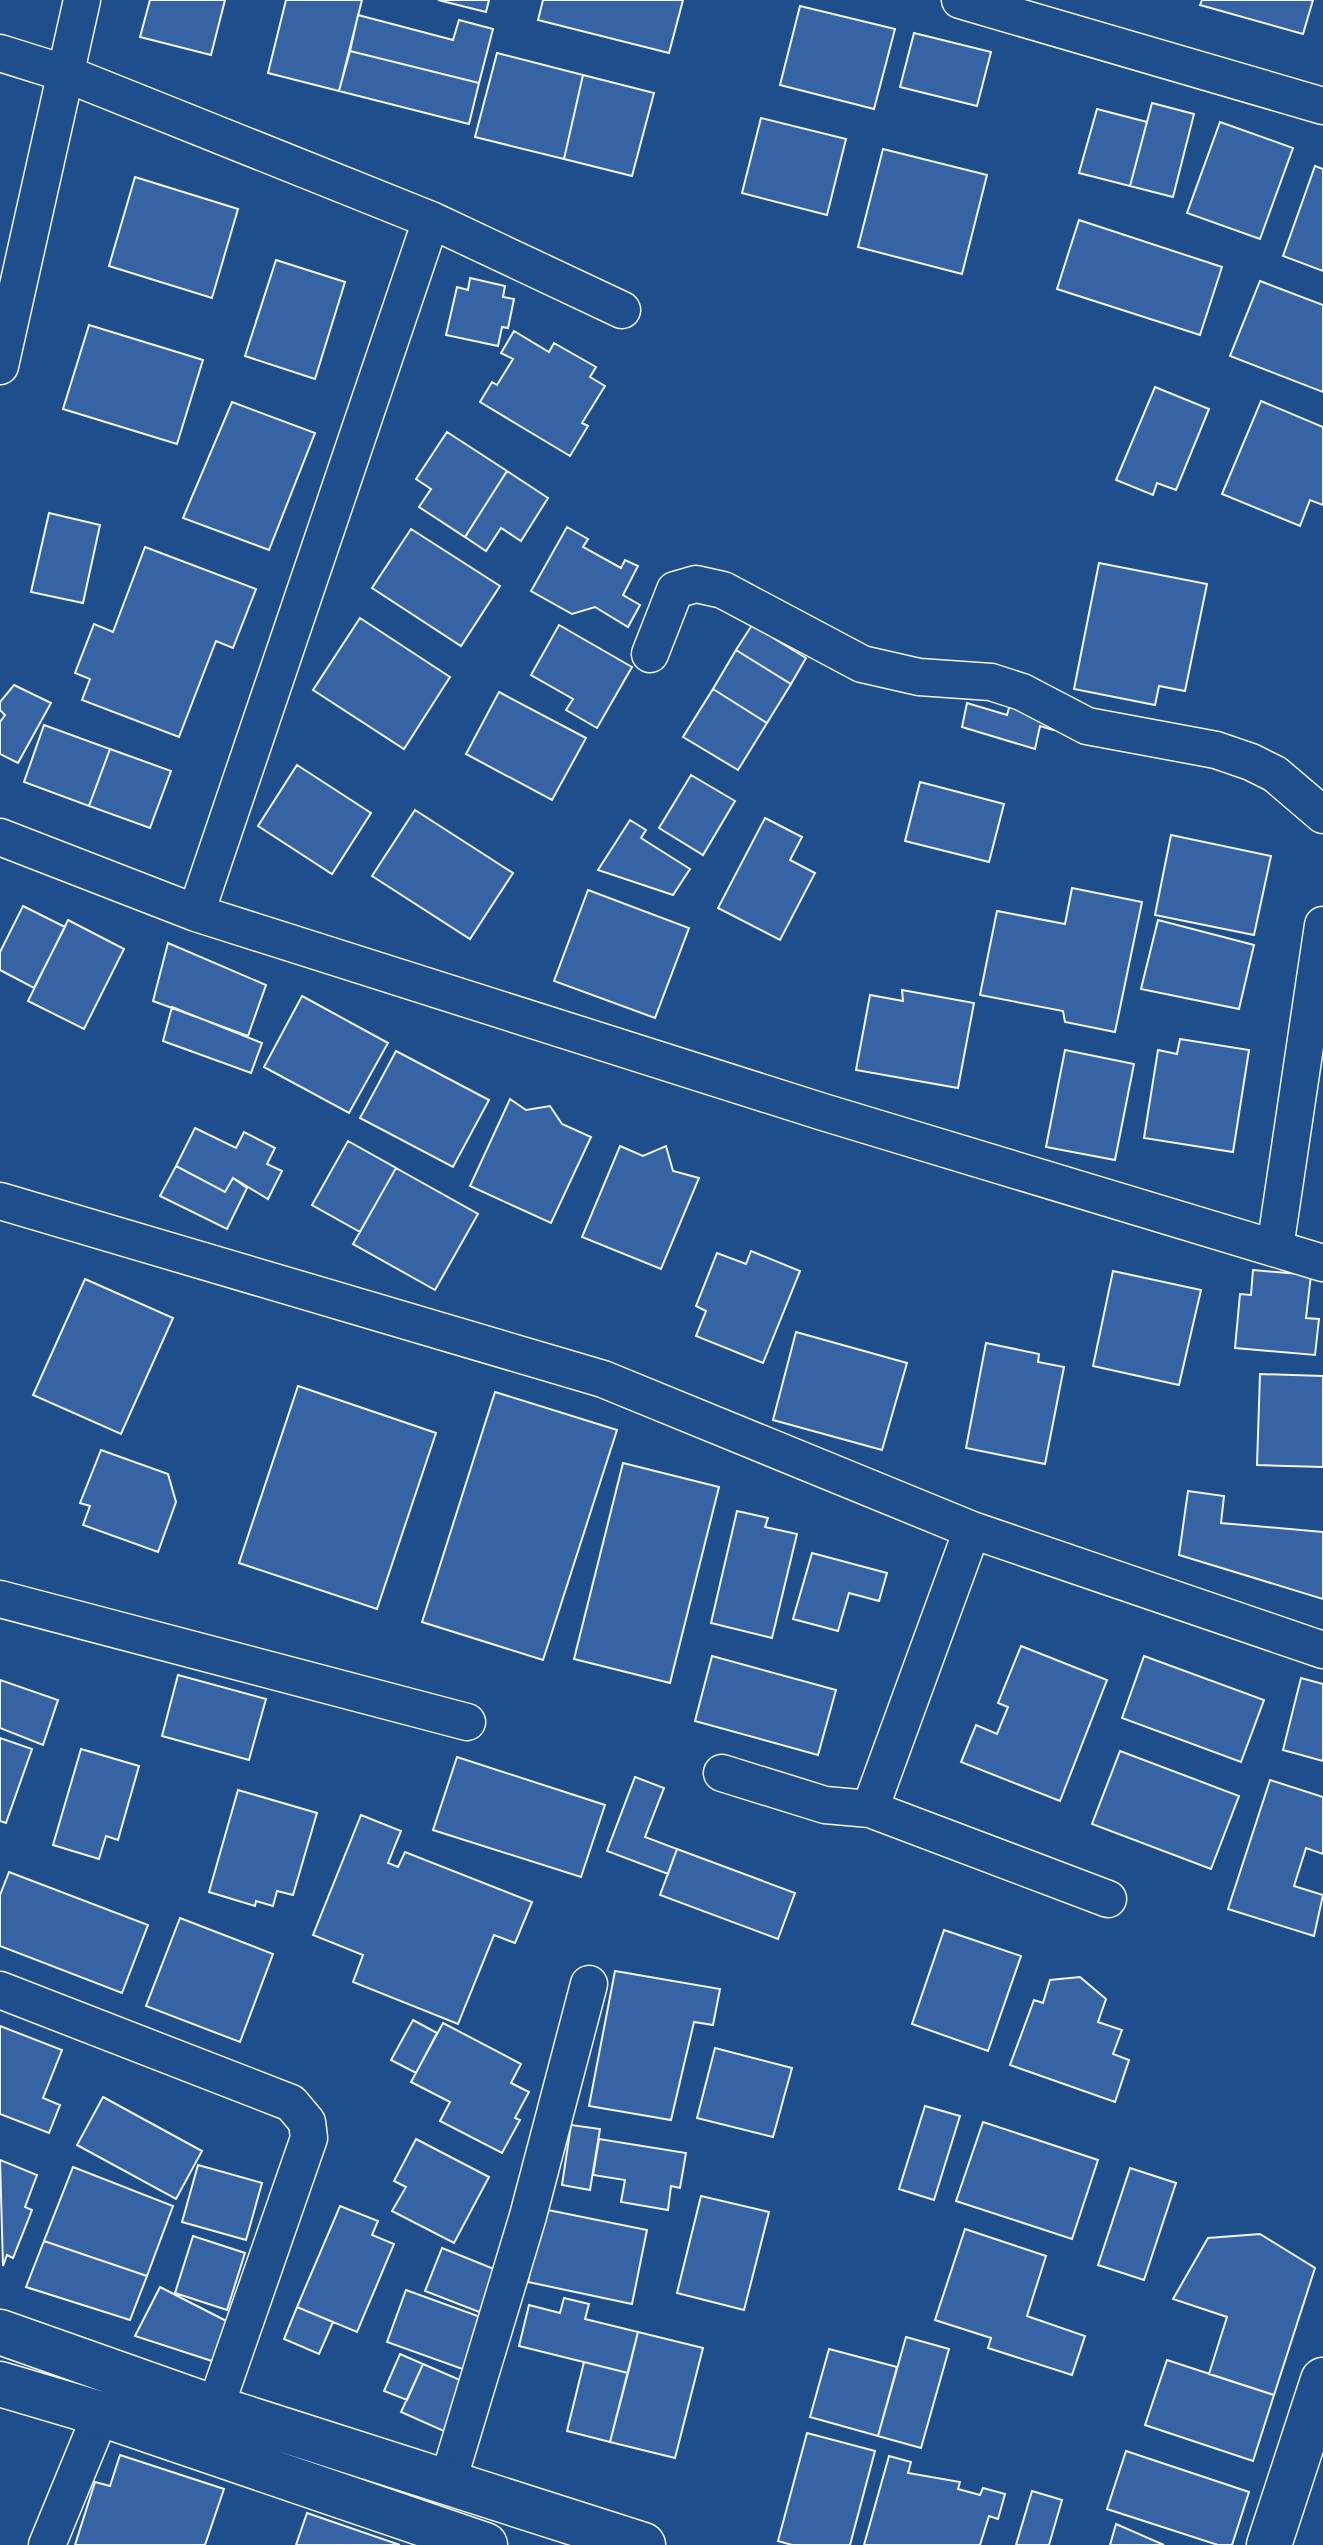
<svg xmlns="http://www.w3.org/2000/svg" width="1323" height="2545" font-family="'Asap Condensed',sans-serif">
	<rect width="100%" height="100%" fill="#1f4e8c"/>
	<!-- building -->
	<path fill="#3563a3" stroke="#f2f6ff" stroke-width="2" d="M 150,0 L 225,0 L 211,55 L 140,37 Z
		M 286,0 L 362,0 L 339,91 L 268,73 Z
		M 438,0 L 489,0 L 486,12 Z
		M 543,0 L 683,0 L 669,53 L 538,20 Z
		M 1202,0 L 1313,0 L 1303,34 L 1200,5 Z
		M 800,6 L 895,29 L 874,109 L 780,85 Z
		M 358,15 L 453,40 L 459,20 L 493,29 L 479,83 L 350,51 Z
		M 914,33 L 991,52 L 977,106 L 900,87 Z
		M 350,51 L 479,83 L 469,124 L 339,91 Z
		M 497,53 L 583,75 L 564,159 L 475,137 Z
		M 583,75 L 654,93 L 632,176 L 564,159 Z
		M 1152,103 L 1194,114 L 1173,197 L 1130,186 Z
		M 1097,109 L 1147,122 L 1130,186 L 1079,173 Z
		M 761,118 L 846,139 L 827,215 L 742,193 Z
		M 1220,122 L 1293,148 L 1260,239 L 1187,213 Z
		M 883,149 L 987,175 L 962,274 L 858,247 Z
		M 1315,166 L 1323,169 L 1323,271 L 1283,256 Z
		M 135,177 L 238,209 L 212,298 L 109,266 Z
		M 1079,220 L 1222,267 L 1200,335 L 1057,289 Z
		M 276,260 L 345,282 L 315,379 L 245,356 Z
		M 470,278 L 505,286 L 503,297 L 514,299 L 508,328 L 502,327 L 498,346 L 446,335 L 457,287 L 468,290 Z
		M 1260,281 L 1323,305 L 1323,392 L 1230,356 Z
		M 89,325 L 203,360 L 177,444 L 63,409 Z
		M 514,331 L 549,352 L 554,343 L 596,367 L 590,377 L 605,386 L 582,423 L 588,426 L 570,456 L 480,402 L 492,382 L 497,385 L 513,359 L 501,353 Z
		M 1155,387 L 1209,409 L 1176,490 L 1157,483 L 1153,495 L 1116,480 Z
		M 1261,401 L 1323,427 L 1323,505 L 1310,500 L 1300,526 L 1222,494 Z
		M 232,402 L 315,433 L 269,550 L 183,518 Z
		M 447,432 L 507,471 L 465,537 L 419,507 L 431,489 L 416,479 Z
		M 507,471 L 548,498 L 521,541 L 501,528 L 486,551 L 465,537 Z
		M 49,513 L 100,525 L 83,603 L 31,592 Z
		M 567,527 L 588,539 L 583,547 L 621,568 L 625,560 L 638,566 L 623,595 L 640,605 L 628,627 L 595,607 L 572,614 L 531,591 Z
		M 411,529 L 500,586 L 461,646 L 372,588 Z
		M 145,547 L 256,589 L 233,648 L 216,641 L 179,737 L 82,700 L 90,679 L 75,673 L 94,624 L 113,632 Z
		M 1099,563 L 1207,584 L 1185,691 L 1159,686 L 1155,705 L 1074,689 Z
		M 360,618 L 450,677 L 404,749 L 313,690 Z
		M 559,625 L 632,667 L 597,728 L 566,710 L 573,699 L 531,675 Z
		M 752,625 L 806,658 L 791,684 L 736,650 Z
		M 736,650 L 791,684 L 767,723 L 713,689 Z
		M 14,685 L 51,703 L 18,763 L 0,754 L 0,722 L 5,715 L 0,710 L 0,702 Z
		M 713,689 L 767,723 L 738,770 L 683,737 Z
		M 499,692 L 586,738 L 552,800 L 466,754 Z
		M 1011,701 L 1056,714 L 1053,730 L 1040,726 L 1035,749 L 962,727 L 967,703 L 1007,715 Z
		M 44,725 L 110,749 L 89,806 L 24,782 Z
		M 110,749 L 171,771 L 150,828 L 89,806 Z
		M 297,765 L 371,813 L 332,874 L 258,826 Z
		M 691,775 L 735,801 L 703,855 L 659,828 Z
		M 920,782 L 1004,804 L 989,862 L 905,841 Z
		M 415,810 L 513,873 L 470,939 L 372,876 Z
		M 765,818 L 802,837 L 790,860 L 815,873 L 780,940 L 718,908 Z
		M 630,820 L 646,830 L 641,838 L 690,869 L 673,895 L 598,870 Z
		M 1171,835 L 1271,856 L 1254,935 L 1155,915 Z
		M 1072,888 L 1142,902 L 1115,1032 L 1065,1022 L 1063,1011 L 980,995 L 997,911 L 1065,924 Z
		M 588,890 L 689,928 L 655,1018 L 554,981 Z
		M 23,906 L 65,927 L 34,988 L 0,970 L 0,952 Z
		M 68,920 L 124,949 L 84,1029 L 28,1001 Z
		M 1158,920 L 1254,945 L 1239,1009 L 1141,989 Z
		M 168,943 L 266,985 L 248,1036 L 153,1001 Z
		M 902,990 L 974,1003 L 958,1088 L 856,1070 L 870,995 L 903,1001 Z
		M 302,996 L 388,1043 L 349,1113 L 264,1067 Z
		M 172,1007 L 262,1043 L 251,1073 L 163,1041 Z
		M 1180,1039 L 1249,1050 L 1233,1152 L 1144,1138 L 1158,1050 L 1177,1054 Z
		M 1065,1050 L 1134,1064 L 1115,1160 L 1046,1147 Z
		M 396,1051 L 489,1100 L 453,1167 L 360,1118 Z
		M 510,1099 L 526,1110 L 550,1106 L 562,1124 L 591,1137 L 551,1223 L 470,1186 Z
		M 195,1128 L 236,1148 L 244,1132 L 275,1148 L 267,1164 L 282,1171 L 268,1199 L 233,1178 L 225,1192 L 176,1166 Z
		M 348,1141 L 396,1168 L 360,1232 L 312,1205 Z
		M 620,1146 L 643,1156 L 666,1146 L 673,1171 L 699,1178 L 661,1269 L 582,1237 Z
		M 176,1166 L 225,1192 L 233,1178 L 247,1188 L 227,1229 L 160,1196 Z
		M 396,1168 L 478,1214 L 435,1290 L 353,1244 Z
		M 751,1251 L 800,1271 L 763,1363 L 696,1336 L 706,1311 L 696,1306 L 717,1253 L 746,1264 Z
		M 1253,1270 L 1311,1275 L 1306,1318 L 1319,1319 L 1315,1355 L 1235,1348 L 1240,1294 L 1251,1295 Z
		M 1113,1271 L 1201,1290 L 1179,1385 L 1093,1366 Z
		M 85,1279 L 173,1318 L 121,1434 L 33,1395 Z
		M 796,1332 L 907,1363 L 882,1450 L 773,1420 Z
		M 986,1343 L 1039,1354 L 1038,1362 L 1064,1367 L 1045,1464 L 966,1448 Z
		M 1260,1374 L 1323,1376 L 1323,1467 L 1257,1465 Z
		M 298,1386 L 436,1433 L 377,1609 L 239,1563 Z
		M 495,1392 L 617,1430 L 543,1660 L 422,1622 Z
		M 101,1450 L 168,1474 L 176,1502 L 158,1552 L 83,1525 L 90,1506 L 80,1503 Z
		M 623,1463 L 719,1487 L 670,1683 L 574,1659 Z
		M 1188,1491 L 1224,1496 L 1221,1523 L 1323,1532 L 1323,1599 L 1179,1555 Z
		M 737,1511 L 768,1518 L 765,1527 L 797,1534 L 772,1638 L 711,1623 Z
		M 812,1553 L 887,1573 L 879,1601 L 849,1593 L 838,1631 L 793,1619 Z
		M 1021,1646 L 1107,1680 L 1060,1801 L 961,1762 L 976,1725 L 997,1734 L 1008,1707 L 998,1703 Z
		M 712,1656 L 836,1690 L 818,1755 L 695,1721 Z
		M 1144,1656 L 1264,1700 L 1241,1762 L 1122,1718 Z
		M 178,1675 L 266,1699 L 249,1760 L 162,1736 Z
		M 1301,1678 L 1323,1684 L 1323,1761 L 1283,1750 Z
		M 0,1680 L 58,1700 L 43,1745 L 0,1728 Z
		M 0,1738 L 32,1749 L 6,1823 L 0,1821 Z
		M 81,1749 L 139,1766 L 118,1840 L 106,1836 L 99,1859 L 53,1845 Z
		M 1120,1751 L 1239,1796 L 1211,1869 L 1092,1824 Z
		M 457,1757 L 605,1805 L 581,1877 L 433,1830 Z
		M 635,1777 L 664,1788 L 645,1837 L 677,1849 L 668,1874 L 607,1851 Z
		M 1270,1780 L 1323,1797 L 1323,1854 L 1306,1848 L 1294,1886 L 1323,1895 L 1314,1936 L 1228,1909 Z
		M 238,1790 L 317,1813 L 293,1895 L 277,1891 L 273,1906 L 256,1901 L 255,1906 L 209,1892 Z
		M 361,1815 L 401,1831 L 388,1863 L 398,1867 L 405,1852 L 532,1902 L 515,1943 L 494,1935 L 458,2024 L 353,1982 L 363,1955 L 313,1935 Z
		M 677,1849 L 795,1893 L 778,1939 L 660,1895 Z
		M 9,1872 L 148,1925 L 122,1993 L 0,1946 L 0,1895 Z
		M 180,1918 L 273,1954 L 240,2042 L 146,2006 Z
		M 944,1930 L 1021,1956 L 988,2051 L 912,2024 Z
		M 615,1971 L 720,1989 L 713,2025 L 694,2022 L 671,2120 L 589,2106 Z
		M 1080,1977 L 1106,1999 L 1098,2022 L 1122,2030 L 1113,2054 L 1129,2060 L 1115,2102 L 1010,2065 L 1034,2000 L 1043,2003 L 1050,1980 Z
		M 413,2020 L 437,2033 L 416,2073 L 391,2060 Z
		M 443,2023 L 521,2064 L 511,2083 L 529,2092 L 515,2118 L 520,2120 L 502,2153 L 440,2121 L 450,2102 L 411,2082 Z
		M 0,2026 L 62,2050 L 43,2098 L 60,2105 L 49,2133 L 0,2114 Z
		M 715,2048 L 792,2068 L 773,2137 L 697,2118 Z
		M 103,2097 L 202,2151 L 176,2199 L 77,2145 Z
		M 925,2106 L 960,2116 L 934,2200 L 899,2189 Z
		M 983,2122 L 1098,2160 L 1072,2239 L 956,2201 Z
		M 571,2125 L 600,2129 L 590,2190 L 562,2185 Z
		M 416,2139 L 489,2177 L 454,2243 L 392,2211 L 406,2187 L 394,2181 Z
		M 599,2139 L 686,2153 L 680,2188 L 671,2186 L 668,2210 L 621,2202 L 625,2180 L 593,2175 Z
		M 0,2160 L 37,2175 L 25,2207 L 32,2210 L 13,2258 L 7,2255 L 3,2266 Z
		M 198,2165 L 262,2183 L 246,2240 L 182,2222 Z
		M 73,2167 L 173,2206 L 147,2276 L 44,2241 Z
		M 1130,2168 L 1176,2183 L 1144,2280 L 1098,2265 Z
		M 701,2196 L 769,2212 L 744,2310 L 677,2293 Z
		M 340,2206 L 378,2221 L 372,2235 L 394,2244 L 357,2332 L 297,2307 Z
		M 543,2209 L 647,2230 L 632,2304 L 528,2282 Z
		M 965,2229 L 1046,2256 L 1027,2316 L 1085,2336 L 1072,2375 L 988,2348 L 991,2338 L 935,2320 Z
		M 1260,2234 L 1315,2268 L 1274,2395 L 1209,2374 L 1227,2317 L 1173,2299 L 1208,2238 Z
		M 193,2236 L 245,2253 L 227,2310 L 175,2293 Z
		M 44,2241 L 147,2276 L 130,2320 L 26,2287 Z
		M 442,2248 L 504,2273 L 487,2315 L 425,2291 Z
		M 160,2287 L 238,2327 L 218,2363 L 135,2336 Z
		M 406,2290 L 486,2319 L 468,2371 L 387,2342 Z
		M 564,2298 L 589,2304 L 585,2319 L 638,2332 L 628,2373 L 519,2346 L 529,2305 L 560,2313 Z
		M 297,2307 L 333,2322 L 319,2354 L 284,2339 Z
		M 638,2332 L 703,2348 L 675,2458 L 610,2442 Z
		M 906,2337 L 949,2349 L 921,2448 L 878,2436 Z
		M 829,2349 L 897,2367 L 878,2436 L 810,2417 Z
		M 400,2354 L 423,2364 L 407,2400 L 384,2391 Z
		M 1167,2360 L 1274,2395 L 1253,2461 L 1145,2425 Z
		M 584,2362 L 628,2373 L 610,2442 L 567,2431 Z
		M 423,2364 L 467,2383 L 446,2432 L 401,2412 Z
		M 807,2433 L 875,2451 L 850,2545 L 792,2545 L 778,2541 Z
		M 1126,2451 L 1249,2492 L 1232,2545 L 1218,2545 L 1107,2509 Z
		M 120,2455 L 224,2489 L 205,2545 L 75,2545 L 95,2482 L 110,2486 Z
		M 889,2456 L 911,2462 L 908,2473 L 960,2482 L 958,2489 L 980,2495 L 983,2488 L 1005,2494 L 998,2519 L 989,2516 L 980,2545 L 864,2545 Z
		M 1032,2491 L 1062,2500 L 1049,2545 L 1016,2545 Z
		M 307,2513 L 400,2545 L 296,2545 Z
		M 1116,2524 L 1164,2545 L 1110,2545 Z"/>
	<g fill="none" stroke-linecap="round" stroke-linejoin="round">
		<!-- street casing -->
		<g stroke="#f2f6ff" stroke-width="39">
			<path id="street" d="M 960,0 L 1323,106
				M 0,53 L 64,73 L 431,220 L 622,310
				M 0,366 L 82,0
				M 650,654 L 675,590 L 696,584 L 723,590 L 862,664 L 919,677 L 991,682 L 1022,692 L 1087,726 L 1216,750 L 1251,762 L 1275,774 L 1323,815
				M 0,837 L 196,913 L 823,1112 L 1323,1263
				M 196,913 L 431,220
				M 0,1201 L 603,1379 L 972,1530 L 1323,1650
				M 1275,1248 L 1323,925
				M 0,1599 L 467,1722
				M 722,1773 L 825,1805 L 870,1809 L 1108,1899
				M 870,1809 L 972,1530
				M 0,1990 L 291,2103 L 307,2122 L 309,2138 L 215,2408
				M 448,2481 L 528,2216 L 589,1984
				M 47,2545 L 101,2414"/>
		</g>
		<!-- secondary casing -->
		<g stroke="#f2f6ff" stroke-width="47">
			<path id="secondary" d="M 0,2332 L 215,2408 L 643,2545
				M 0,2384 L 101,2414 L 485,2545
				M 1269,2545 L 1323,2380"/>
		</g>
		<!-- street -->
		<use href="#street" stroke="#1f4e8c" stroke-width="36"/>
		<!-- secondary -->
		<use href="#secondary" stroke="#1f4e8c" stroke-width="44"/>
	</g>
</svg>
